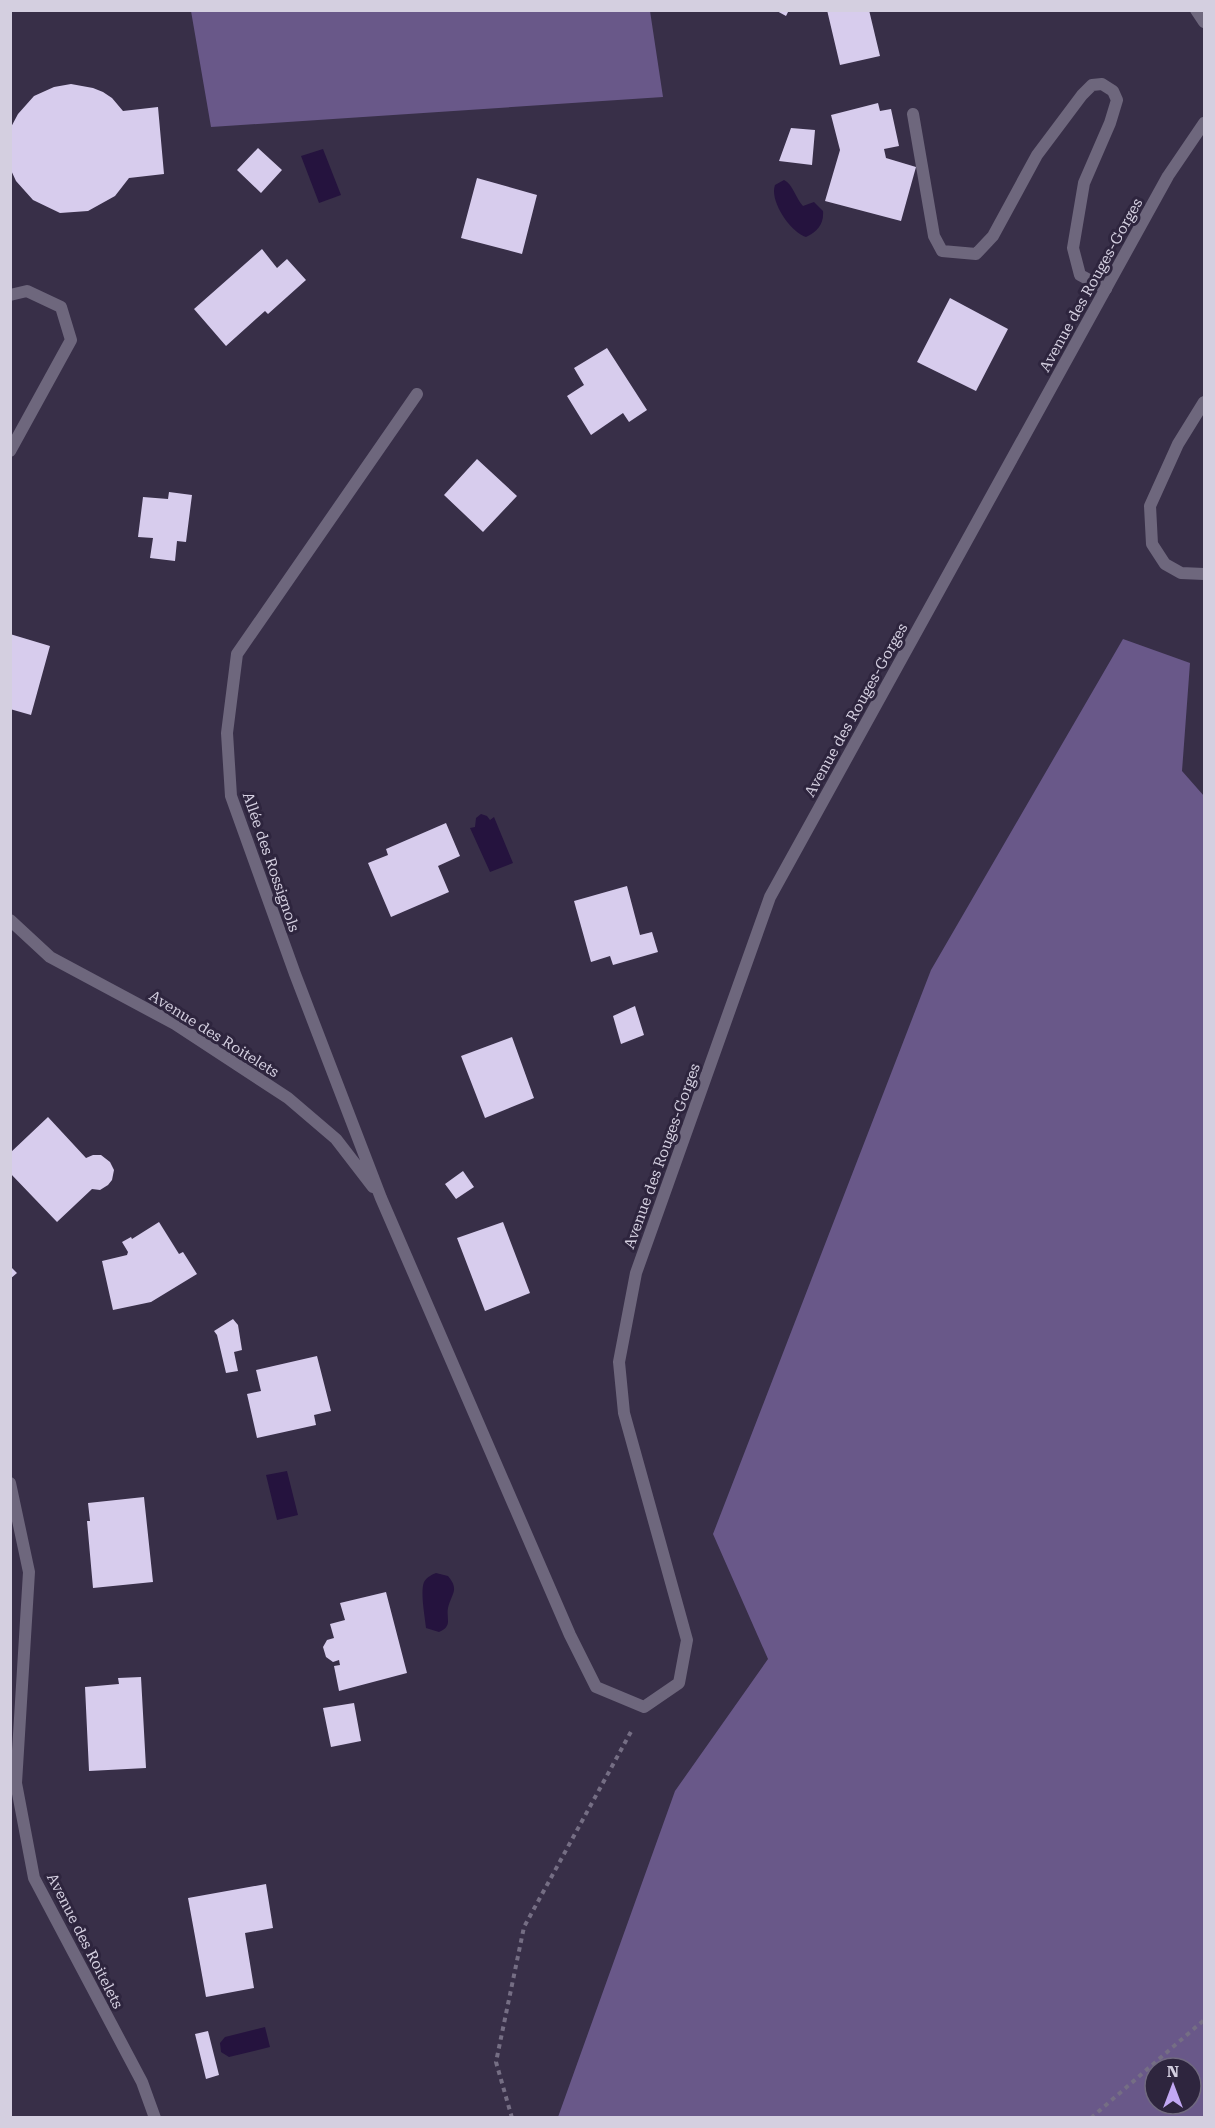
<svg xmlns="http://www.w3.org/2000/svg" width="1215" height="2128" font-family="'Roboto Serif',serif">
	<rect width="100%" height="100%" fill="#382f48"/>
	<!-- forest -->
	<path fill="#695889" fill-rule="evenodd" d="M 191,11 L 650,11 L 663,97 L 211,127 Z
		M 1123,639 L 1190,663 L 1182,771 L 1204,796 L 1204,2117 L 558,2117 L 675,1791 L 768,1659 L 713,1534 L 931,970 ZM 1155,2068 L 1191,2068 L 1191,2104 L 1155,2104 Z"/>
	<!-- water -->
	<path fill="#25133e" d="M 323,149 L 341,195 L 319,203 L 301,156 Z
		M 784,180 C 793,184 796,199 803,206 L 814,202 L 823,211 C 824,224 818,231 806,237 C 791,233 769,201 775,185 Z
		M 481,814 L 487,816 L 490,820 L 494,817 L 513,863 L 490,872 L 470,828 L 475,827 L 476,818 Z
		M 287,1471 L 298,1515 L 277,1520 L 266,1475 Z
		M 436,1573 L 448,1576 C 460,1590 451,1594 448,1608 C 446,1619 453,1626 439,1632 L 426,1628 C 425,1617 420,1592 424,1582 C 427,1577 431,1575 436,1573 Z
		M 265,2027 L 270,2047 L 229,2057 L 221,2052 L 220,2043 L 225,2037 Z"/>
	<!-- building -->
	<path fill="#d7cced" d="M 775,10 L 789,10 L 786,16 Z
		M 827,10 L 869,10 L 880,56 L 840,65 Z
		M 71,84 L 93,88 L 103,92 L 112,98 L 123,111 L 158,107 L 164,174 L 129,178 L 115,196 L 88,211 L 60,213 L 33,200 L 16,181 L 10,168 L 10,129 L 18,114 L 34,96 L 54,87 Z
		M 878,103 L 880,111 L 891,109 L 899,146 L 884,149 L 886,158 L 916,167 L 901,221 L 825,201 L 840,150 L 831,115 Z
		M 791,128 L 815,130 L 812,165 L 779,161 Z
		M 258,148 L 282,170 L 261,193 L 237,170 Z
		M 477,178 L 537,195 L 522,254 L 461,238 Z
		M 262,249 L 277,268 L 287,259 L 306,280 L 268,314 L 265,311 L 226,346 L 194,309 Z
		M 950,298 L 1008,329 L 976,391 L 917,362 Z
		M 607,348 L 647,410 L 629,422 L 623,413 L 591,435 L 567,396 L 584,385 L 574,368 Z
		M 477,459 L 517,496 L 483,532 L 444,495 Z
		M 169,492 L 192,495 L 186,542 L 177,541 L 175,561 L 150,558 L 153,538 L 138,537 L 143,497 L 168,499 Z
		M 10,634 L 50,646 L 31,715 L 10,709 Z
		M 446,823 L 460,856 L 438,866 L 449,892 L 391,917 L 368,863 L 388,855 L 386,849 Z
		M 627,886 L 640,935 L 652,932 L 658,952 L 613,965 L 610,956 L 591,962 L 574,901 Z
		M 635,1006 L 644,1035 L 621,1044 L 613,1016 Z
		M 512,1037 L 534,1098 L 485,1118 L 461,1056 Z
		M 48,1117 L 86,1158 L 93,1155 L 101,1155 L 110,1162 L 114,1170 L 112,1180 L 108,1185 L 100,1190 L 92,1189 L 57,1222 L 10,1173 L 10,1153 Z
		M 463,1171 L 474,1187 L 456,1199 L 445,1184 Z
		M 159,1222 L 179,1254 L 183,1252 L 197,1274 L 151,1302 L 113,1310 L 102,1261 L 127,1255 L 128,1252 L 122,1242 L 131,1237 L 132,1239 Z
		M 503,1222 L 530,1293 L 485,1311 L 457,1238 Z
		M 10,1266 L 17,1273 L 10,1279 Z
		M 233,1319 L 238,1325 L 242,1350 L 234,1352 L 238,1371 L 226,1373 L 217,1335 L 214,1331 Z
		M 317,1356 L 331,1411 L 314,1415 L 316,1425 L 257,1438 L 247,1394 L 261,1391 L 256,1370 Z
		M 144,1497 L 153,1582 L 93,1588 L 87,1521 L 90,1521 L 88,1503 Z
		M 386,1592 L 407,1673 L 339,1691 L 334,1666 L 340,1665 L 339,1660 L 333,1662 L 326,1657 L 323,1647 L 327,1640 L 334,1638 L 330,1624 L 345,1620 L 340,1603 Z
		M 141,1677 L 146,1768 L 89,1771 L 85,1687 L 119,1684 L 118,1678 Z
		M 354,1703 L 361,1741 L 331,1747 L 323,1708 Z
		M 266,1884 L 273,1928 L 245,1933 L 254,1988 L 206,1997 L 188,1898 Z
		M 208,2031 L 219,2075 L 206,2079 L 195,2034 Z"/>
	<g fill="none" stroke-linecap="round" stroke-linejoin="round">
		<!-- path -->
		<path stroke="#756e84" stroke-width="4" stroke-dasharray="4.5 4.5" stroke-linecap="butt" d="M 512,2118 L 496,2062 L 524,1927 L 633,1728
			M 1091,2118 L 1204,2020"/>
		<!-- service -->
		<path stroke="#6e677d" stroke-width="12" d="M 1196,10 L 1204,22
			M 913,114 L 934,236 L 942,251 L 976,254 L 993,236 L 1037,155 L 1082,95 L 1092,85 L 1102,84 L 1113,91 L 1117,100 L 1110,123 L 1084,183 L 1073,248 L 1080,275 L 1106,289"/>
		<!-- minor -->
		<path stroke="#6e677d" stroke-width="12" d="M 10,295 L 27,291 L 61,307 L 71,340 L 10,451
			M 417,394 L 237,654 L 227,733 L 231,796 L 295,974 L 381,1198 L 570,1635 L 596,1687 L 644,1707 L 679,1683 L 687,1640 L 624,1413 L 619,1362 L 636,1273 L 770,897 L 1168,176 L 1204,123
			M 1204,402 L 1178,444 L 1150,506 L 1152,544 L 1165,564 L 1181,573 L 1204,574
			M 10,920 L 50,957 L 175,1024 L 288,1098 L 336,1139 L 373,1187
			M 10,1483 L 29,1572 L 16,1783 L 34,1878 L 142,2082 L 155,2118"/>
	</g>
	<g text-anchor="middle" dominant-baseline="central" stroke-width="6" stroke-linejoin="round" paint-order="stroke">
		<!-- street labels -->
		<g font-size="15" fill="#d4cfe0" stroke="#2e253e">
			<text transform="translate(1091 285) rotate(-61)">Avenue des Rouges-Gorges</text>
			<text transform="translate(856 710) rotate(-61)">Avenue des Rouges-Gorges</text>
			<text transform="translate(271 862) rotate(71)">Allée des Rossignols</text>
			<text transform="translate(214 1034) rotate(32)">Avenue des Roitelets</text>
			<text transform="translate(662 1156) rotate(-70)">Avenue des Rouges-Gorges</text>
			<text transform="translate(85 1941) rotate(63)">Avenue des Roitelets</text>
		</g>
	</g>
	<!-- border -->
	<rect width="1215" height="2128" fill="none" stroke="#d4cfe0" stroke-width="24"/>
	<!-- north arrow -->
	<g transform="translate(1173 2086)"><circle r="28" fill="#2e253e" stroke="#70697f" stroke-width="1.5"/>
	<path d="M0-4.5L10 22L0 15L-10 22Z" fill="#c2a8f3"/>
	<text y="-9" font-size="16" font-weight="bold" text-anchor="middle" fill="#d4cfe0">N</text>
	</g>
</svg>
